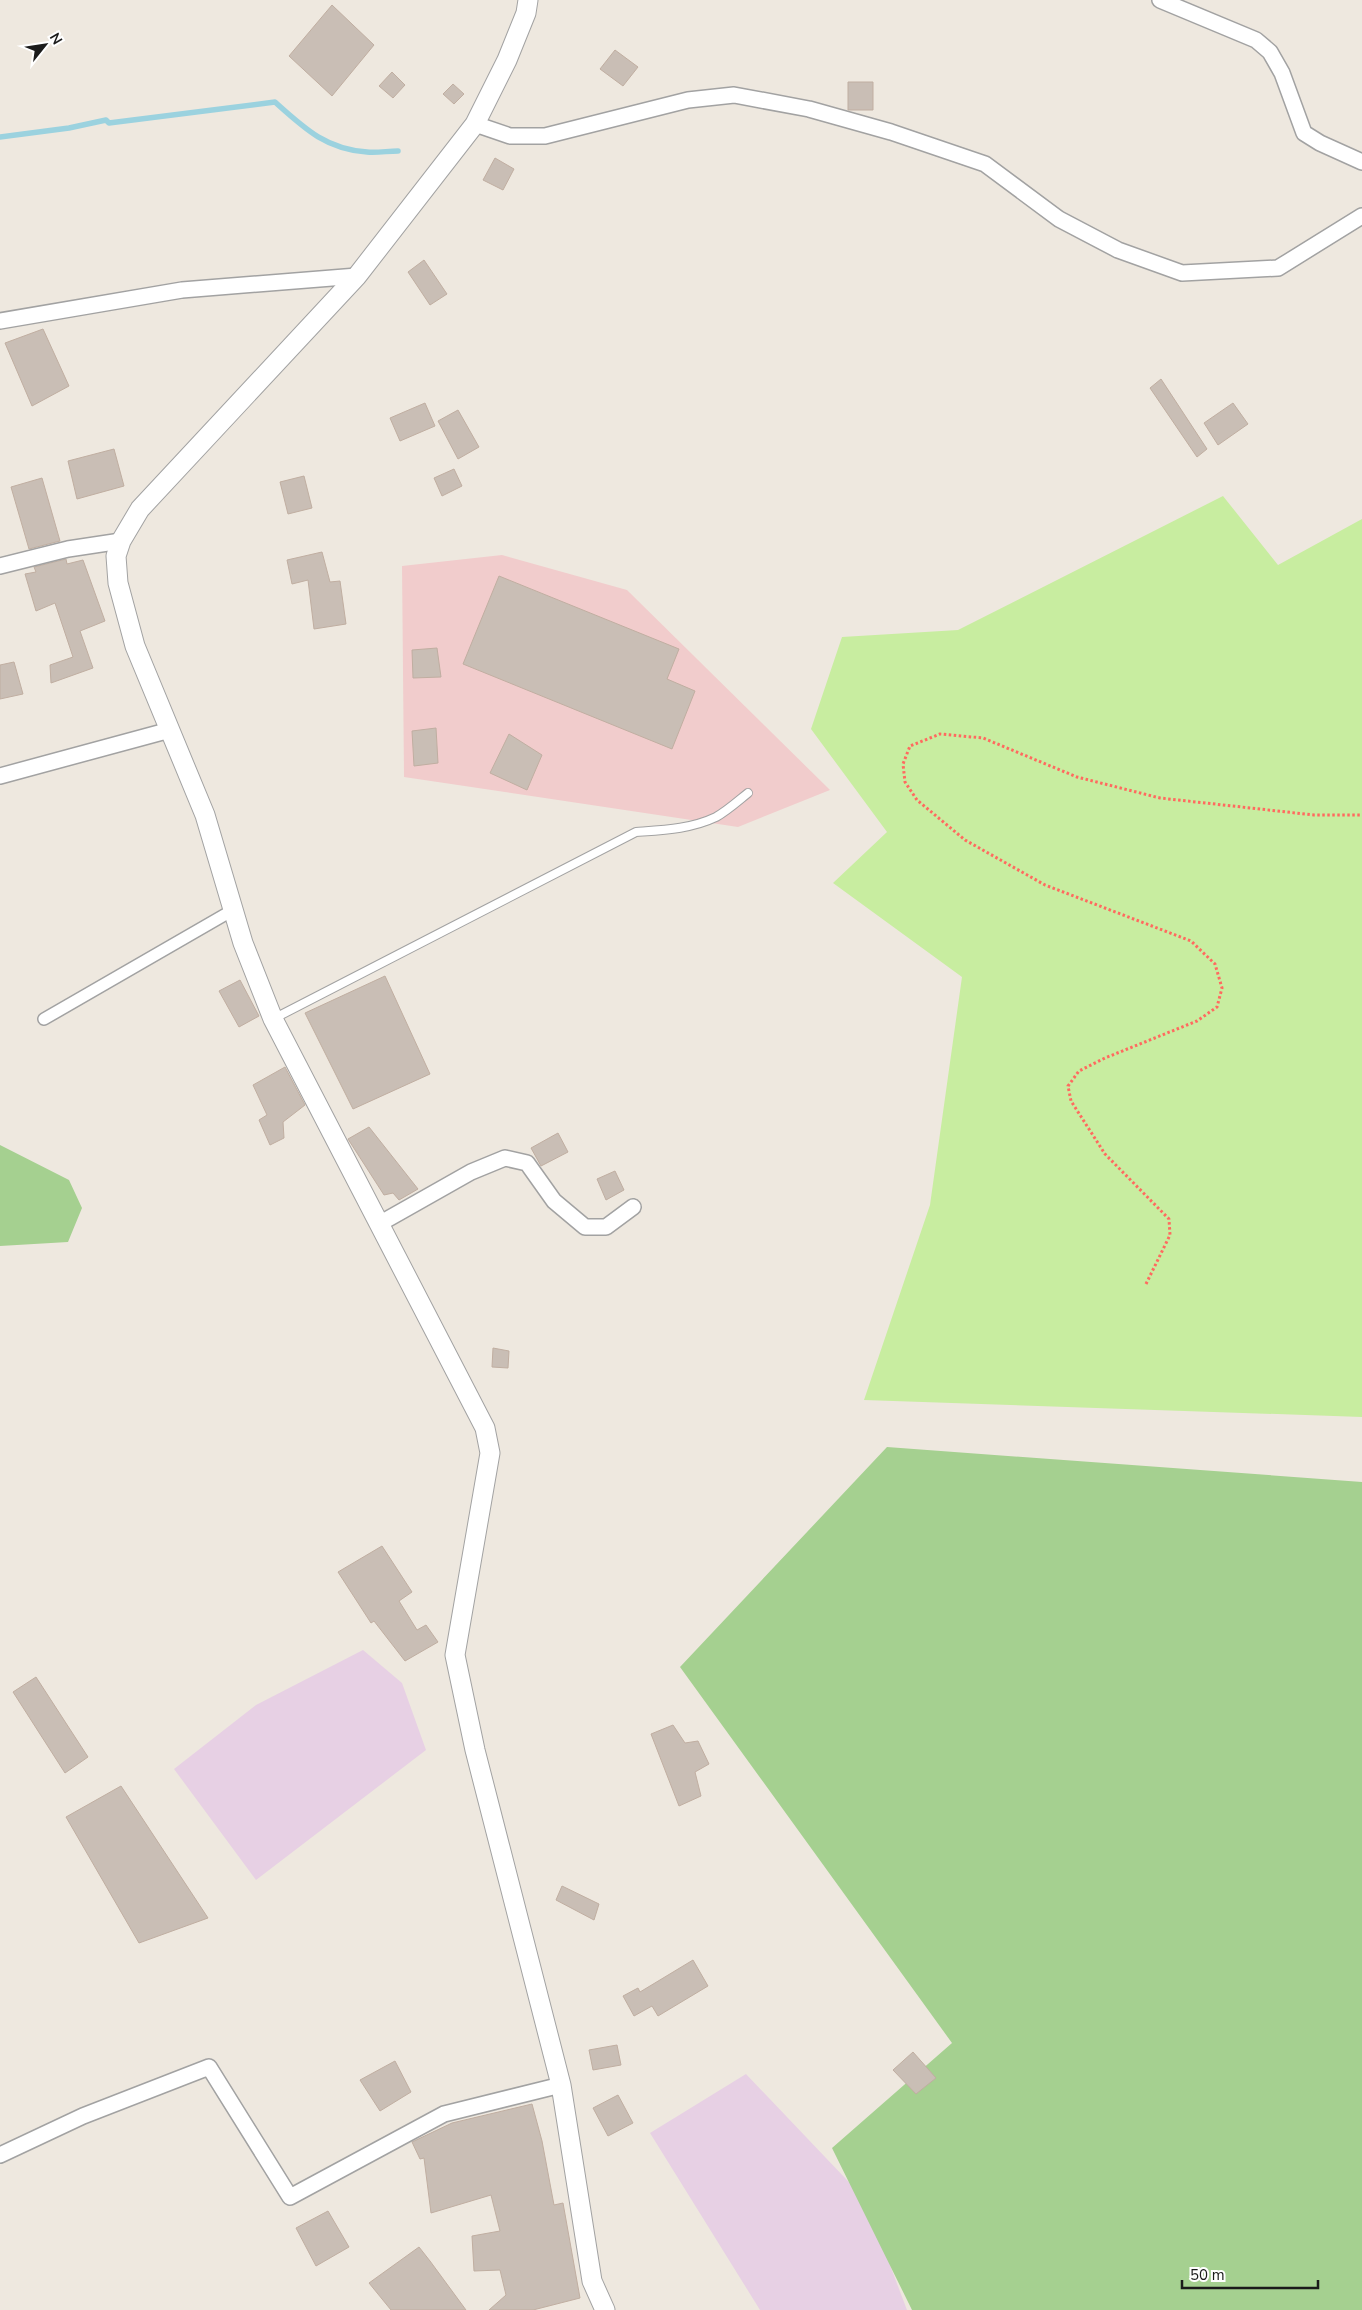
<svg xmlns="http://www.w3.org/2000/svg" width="1362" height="2310" font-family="'Nunito Sans',sans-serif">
	<rect width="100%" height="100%" fill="#eee8df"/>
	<!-- commercial -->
	<path fill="#f1cccc" d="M 502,555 L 627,590 L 830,790 L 738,827 L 404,777 L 402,566 Z"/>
	<!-- industrial -->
	<path fill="#e7d0e4" d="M 363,1650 L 402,1683 L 426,1750 L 256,1880 L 174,1769 L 256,1705 Z
		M 746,2074 L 865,2199 L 907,2310 L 760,2310 L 650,2133 Z"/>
	<!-- grass -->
	<path fill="#c8eda0" d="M 1223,496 L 1278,565 L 1362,519 L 1362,1417 L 864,1400 L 930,1205 L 962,977 L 833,883 L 887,832 L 811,729 L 842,637 L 958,630 Z"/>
	<!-- forest -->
	<path fill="#a5d090" d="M 0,1145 L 69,1180 L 82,1208 L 68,1242 L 0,1246 Z
		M 887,1447 L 1362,1482 L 1362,2310 L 912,2310 L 832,2148 L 952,2043 L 680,1667 Z"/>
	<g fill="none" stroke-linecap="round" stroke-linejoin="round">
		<!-- stream -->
		<path stroke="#9bd2df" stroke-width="5.5" d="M 0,137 L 69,128 L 106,120 L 109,123 L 275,102 C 305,129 326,149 367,152 C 377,153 388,151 398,151"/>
	</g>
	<!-- building -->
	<path fill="#c9beb5" stroke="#c0aea1" d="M 332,5 L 374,45 L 332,96 L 289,56 Z
		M 615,50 L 638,67 L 623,86 L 600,69 Z
		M 392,72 L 405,85 L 393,98 L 379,86 Z
		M 848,82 L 873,82 L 873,110 L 848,110 Z
		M 453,84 L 464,94 L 454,104 L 443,94 Z
		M 495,158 L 514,169 L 503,190 L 483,180 Z
		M 424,260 L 447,294 L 430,305 L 408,272 Z
		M 43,329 L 69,386 L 32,406 L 5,343 Z
		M 1161,379 L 1207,449 L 1197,457 L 1150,388 Z
		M 425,403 L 435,426 L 400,441 L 390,418 Z
		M 1233,403 L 1248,424 L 1218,445 L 1204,423 Z
		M 458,410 L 479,447 L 458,459 L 438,421 Z
		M 114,449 L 124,486 L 77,499 L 68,461 Z
		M 454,469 L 462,486 L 442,496 L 434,478 Z
		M 304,476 L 312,508 L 288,514 L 280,482 Z
		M 42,478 L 60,541 L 29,549 L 11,487 Z
		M 322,552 L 330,582 L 340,581 L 346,624 L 314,629 L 308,580 L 292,584 L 287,560 Z
		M 66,559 L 67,564 L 83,560 L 105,621 L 80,631 L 93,668 L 51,683 L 50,665 L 73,657 L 55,603 L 36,611 L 25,574 L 36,572 L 34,567 Z
		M 499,576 L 679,649 L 667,679 L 695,691 L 672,749 L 463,664 Z
		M 437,648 L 441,677 L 413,678 L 412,650 Z
		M 14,662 L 23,694 L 0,699 L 0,665 Z
		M 436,728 L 438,763 L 414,766 L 412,731 Z
		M 509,734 L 542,755 L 527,790 L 490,773 Z
		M 385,976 L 430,1074 L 353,1109 L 305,1013 Z
		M 240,980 L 259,1016 L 239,1027 L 219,991 Z
		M 285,1067 L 305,1105 L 283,1122 L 284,1138 L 270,1145 L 259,1120 L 267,1115 L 253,1085 Z
		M 369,1127 L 418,1189 L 399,1200 L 393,1193 L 384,1195 L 348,1139 Z
		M 558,1133 L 568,1152 L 541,1166 L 531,1148 Z
		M 615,1171 L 624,1190 L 606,1200 L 597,1179 Z
		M 493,1348 L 509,1351 L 508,1368 L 492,1367 Z
		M 382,1546 L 412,1592 L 399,1601 L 417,1630 L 426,1625 L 438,1642 L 405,1661 L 374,1621 L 371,1623 L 338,1572 Z
		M 36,1677 L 88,1757 L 65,1773 L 13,1692 Z
		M 673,1725 L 685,1743 L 698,1741 L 709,1764 L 695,1772 L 701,1796 L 679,1806 L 651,1734 Z
		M 121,1786 L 208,1918 L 139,1943 L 66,1817 Z
		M 562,1886 L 599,1904 L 594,1920 L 556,1900 Z
		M 693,1960 L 708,1986 L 658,2016 L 652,2006 L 634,2016 L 623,1996 L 638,1988 L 640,1992 Z
		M 617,2045 L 621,2065 L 593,2070 L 589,2050 Z
		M 913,2052 L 936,2078 L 916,2094 L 893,2070 Z
		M 395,2061 L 411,2092 L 380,2111 L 360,2080 Z
		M 618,2095 L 633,2123 L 608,2136 L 593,2108 Z
		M 532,2104 L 542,2141 L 554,2205 L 563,2203 L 580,2298 L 533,2310 L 489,2310 L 506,2295 L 500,2270 L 474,2271 L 472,2236 L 500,2231 L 491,2195 L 431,2213 L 424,2158 L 420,2159 L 412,2142 L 452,2123 Z
		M 328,2211 L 349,2247 L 316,2266 L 296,2228 Z
		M 419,2247 L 430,2261 L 466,2310 L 391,2310 L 369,2283 Z"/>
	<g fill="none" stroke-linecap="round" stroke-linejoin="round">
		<!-- service casing -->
		<g stroke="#a2a2a2" stroke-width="10">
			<path id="service" d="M 273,1019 L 636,832 C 663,830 691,829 716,817 C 727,811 738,801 748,793"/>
		</g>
		<!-- pedestrian casing -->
		<g stroke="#a2a2a2" stroke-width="14">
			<path id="pedestrian" d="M 44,1019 L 233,910"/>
		</g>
		<!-- minor casing -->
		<g stroke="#a2a2a2" stroke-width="18">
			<path id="minor" d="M 1160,0 L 1256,40 L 1270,52 L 1282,73 L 1304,133 L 1320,143 L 1362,162
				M 475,124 L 510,136 L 545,136 L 688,100 L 734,95 L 809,109 L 891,132 L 985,164 L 1059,219 L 1118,250 L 1182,273 L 1278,268 L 1362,216
				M 0,321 L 182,290 L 357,276
				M 0,566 L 68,549 L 121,541
				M 0,776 L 170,730
				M 379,1224 L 471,1172 L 505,1158 L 527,1163 L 554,1201 L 585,1227 L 606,1227 L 633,1207
				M 0,2155 L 83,2116 L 209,2067 L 290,2197 L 444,2114 L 561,2085"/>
		</g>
		<!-- tertiary casing -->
		<g stroke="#a2a2a2" stroke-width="21">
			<path id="tertiary" d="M 528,0 L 526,13 L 507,60 L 475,124 L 357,276 L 140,509 L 121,541 L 116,556 L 118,583 L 135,646 L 205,815 L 243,943 L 273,1019 L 485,1428 L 490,1453 L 455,1655 L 475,1750 L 561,2085 L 592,2281 L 605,2310"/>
		</g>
		<!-- path -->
		<path stroke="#ff6a5f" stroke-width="3" stroke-dasharray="2.5 2.5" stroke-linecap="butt" d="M 1146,1284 L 1170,1235 L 1169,1219 L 1105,1154 L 1071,1101 L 1068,1086 L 1079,1071 L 1105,1058 L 1197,1021 L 1217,1007 L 1222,988 L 1215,964 L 1191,941 L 1045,885 L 965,840 L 917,800 L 905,782 L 903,764 L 910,746 L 940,734 L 983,738 L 1077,777 L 1160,798 L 1314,815 L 1362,815"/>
		<!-- service -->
		<use href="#service" stroke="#fff" stroke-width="8"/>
		<!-- pedestrian -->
		<use href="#pedestrian" stroke="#fff" stroke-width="11"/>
		<!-- minor -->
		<use href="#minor" stroke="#fff" stroke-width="15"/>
		<!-- tertiary -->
		<use href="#tertiary" stroke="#fff" stroke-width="19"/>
	</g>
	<!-- north arrow -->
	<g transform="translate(45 45) rotate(60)" stroke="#ffffff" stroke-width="4" paint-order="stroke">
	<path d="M0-4L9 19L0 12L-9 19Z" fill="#1b1b1b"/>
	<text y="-8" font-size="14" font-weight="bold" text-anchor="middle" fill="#1b1b1b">N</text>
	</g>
	<!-- scale -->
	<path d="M1182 2280v8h136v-8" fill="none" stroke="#1b1b1b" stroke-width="2.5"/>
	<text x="1190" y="2280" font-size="15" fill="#1b1b1b" stroke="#ffffff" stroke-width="4" paint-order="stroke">50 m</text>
</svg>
